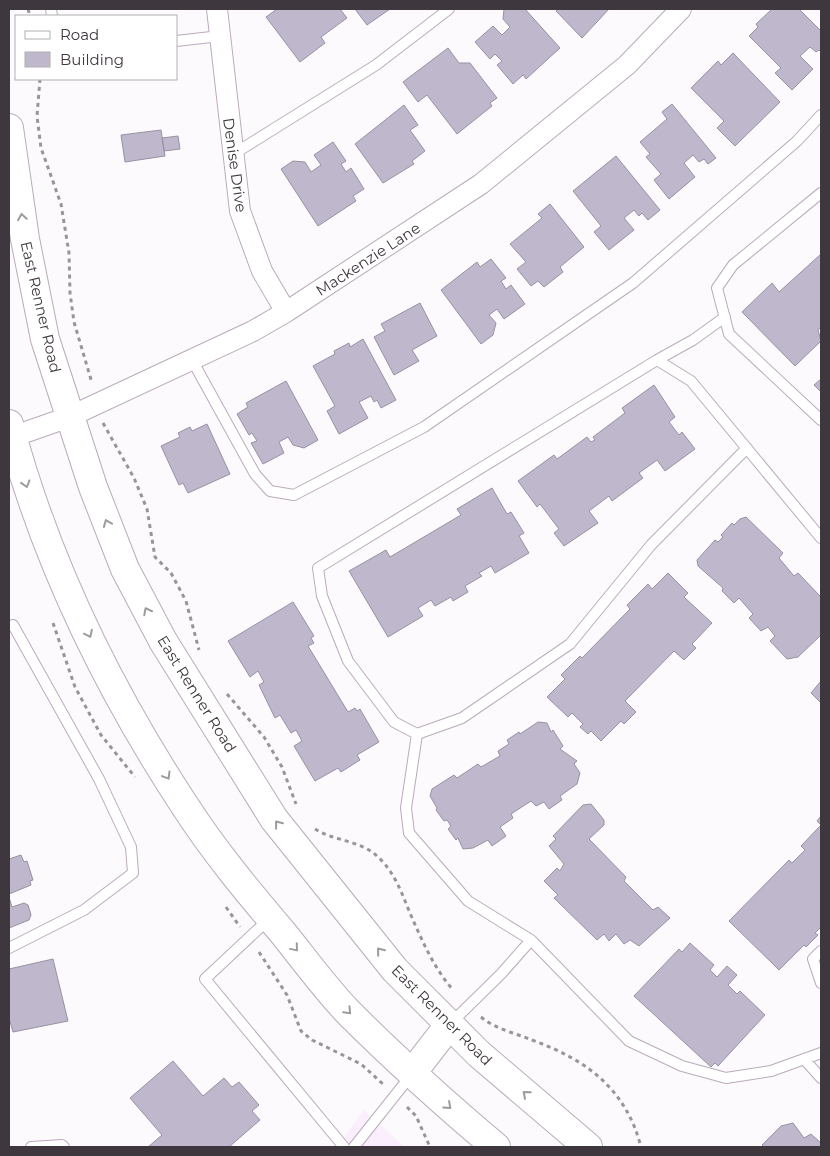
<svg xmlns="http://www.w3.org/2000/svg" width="830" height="1156" font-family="Montserrat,sans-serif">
	<rect width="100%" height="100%" fill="#fdfafd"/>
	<!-- built -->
	<path fill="#fceffd" d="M 364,1110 L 405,1147 L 336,1147 Z"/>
	<!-- building -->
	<path fill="#bfb8cc" stroke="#9791a4" d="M 277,9 L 340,9 L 347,18 L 321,37 L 325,43 L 300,62 L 266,17 Z
		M 355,9 L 390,9 L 367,25 Z
		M 504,9 L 525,9 L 560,48 L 526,79 L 523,75 L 513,84 L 497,65 L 502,61 L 495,54 L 490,59 L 475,42 L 493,26 L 502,35 L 510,27 L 503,19 Z
		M 558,9 L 609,9 L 582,38 L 556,11 Z
		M 772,9 L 799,9 L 821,31 L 821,52 L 819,50 L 816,52 L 810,47 L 800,56 L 813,69 L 792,90 L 775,73 L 781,68 L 749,36 L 758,27 L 756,24 Z
		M 448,48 L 459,63 L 470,63 L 497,98 L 490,103 L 492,106 L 457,134 L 427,95 L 418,102 L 403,82 Z
		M 733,53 L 780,102 L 735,146 L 717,128 L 724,121 L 691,88 L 718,61 L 721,65 Z
		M 672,104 L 716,158 L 708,164 L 704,159 L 699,162 L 693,155 L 684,163 L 695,177 L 669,199 L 654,180 L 661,174 L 646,157 L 650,154 L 640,142 L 667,119 L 662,112 Z
		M 404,105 L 418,125 L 410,130 L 425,151 L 412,161 L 414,164 L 383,183 L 355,144 Z
		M 161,130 L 165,156 L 125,162 L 121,135 Z
		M 178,136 L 180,149 L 164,151 L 162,138 Z
		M 333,142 L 346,161 L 341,164 L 346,172 L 351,168 L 364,189 L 353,196 L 356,201 L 318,226 L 281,169 L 293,161 L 305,162 L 311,172 L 321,165 L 314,155 Z
		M 616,156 L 660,210 L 648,220 L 642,213 L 639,216 L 634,210 L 624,218 L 634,230 L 609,250 L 594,232 L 601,226 L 573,191 Z
		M 550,204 L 584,247 L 560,267 L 563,272 L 544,287 L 538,281 L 531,286 L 517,269 L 526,262 L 510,244 L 542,218 L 538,214 Z
		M 821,254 L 821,327 L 818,330 L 821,341 L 795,366 L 742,312 L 772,283 L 779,292 Z
		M 491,259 L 506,278 L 501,281 L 506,289 L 511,285 L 525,304 L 504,319 L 497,309 L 489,315 L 496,323 L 493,335 L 481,344 L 441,290 L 477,262 L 480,267 Z
		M 420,303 L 437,336 L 412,350 L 419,361 L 394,375 L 374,337 L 385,331 L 381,324 Z
		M 363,339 L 396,400 L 381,408 L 377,400 L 374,402 L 371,396 L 359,402 L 368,418 L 339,434 L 327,411 L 335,406 L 313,366 L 335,354 L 334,351 L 349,343 L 350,347 Z
		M 821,379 L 821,392 L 814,385 Z
		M 286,381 L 318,440 L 304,448 L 293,445 L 288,437 L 279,442 L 284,453 L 263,464 L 251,443 L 257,441 L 252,433 L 249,435 L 237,414 L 248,407 L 246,403 Z
		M 654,385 L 675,417 L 669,422 L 679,435 L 682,432 L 695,449 L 665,471 L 657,460 L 639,473 L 643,478 L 612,501 L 609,496 L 589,511 L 598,523 L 564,546 L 554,533 L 559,529 L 540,504 L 537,507 L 518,481 L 554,455 L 557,459 L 587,437 L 591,442 L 595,440 L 593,437 L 625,413 L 622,408 Z
		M 207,424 L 230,474 L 188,493 L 183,483 L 179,485 L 161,446 L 180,437 L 178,433 L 190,427 L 192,431 Z
		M 492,488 L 507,514 L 511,512 L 524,533 L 519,536 L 529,553 L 495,573 L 491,566 L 479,573 L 482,576 L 465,586 L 468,592 L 453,601 L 451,597 L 435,606 L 431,600 L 418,608 L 423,616 L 388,637 L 349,571 L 386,550 L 390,557 L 461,515 L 457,509 Z
		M 746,517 L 783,553 L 779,558 L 794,576 L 798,573 L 821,597 L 821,635 L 798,657 L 787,659 L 770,641 L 775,636 L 768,627 L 761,631 L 749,618 L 753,614 L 739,598 L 734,603 L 722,591 L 723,588 L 698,566 L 697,560 L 715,540 L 718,542 L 723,537 L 721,535 L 732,523 L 734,525 L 740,519 Z
		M 668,573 L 688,593 L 684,597 L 712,623 L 692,644 L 696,648 L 684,660 L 674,651 L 625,701 L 636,712 L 624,724 L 621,721 L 601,741 L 591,731 L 588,734 L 580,727 L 583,724 L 572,713 L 568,717 L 547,697 L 565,679 L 561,675 L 580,656 L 582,658 L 630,609 L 627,605 L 648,584 L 652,589 Z
		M 293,602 L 314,636 L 311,638 L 314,643 L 308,646 L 348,712 L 355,708 L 357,711 L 360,709 L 379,742 L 357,755 L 360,760 L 341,772 L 338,768 L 315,781 L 294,746 L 302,741 L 296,730 L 291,733 L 280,715 L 275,718 L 259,685 L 264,682 L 258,671 L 250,677 L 228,641 Z
		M 821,681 L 821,703 L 811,693 Z
		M 538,722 L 547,723 L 551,732 L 553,730 L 563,746 L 560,749 L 577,761 L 574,764 L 580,773 L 577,784 L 560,796 L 562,800 L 549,809 L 544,802 L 536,806 L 531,801 L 511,814 L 513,818 L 500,827 L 506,836 L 492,846 L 488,840 L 473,848 L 463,849 L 458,838 L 456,840 L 448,829 L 451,826 L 447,820 L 444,821 L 436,810 L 437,808 L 430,796 L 432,789 L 454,775 L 457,778 L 478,764 L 481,767 L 500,756 L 498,751 L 509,744 L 507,740 L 519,732 L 520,734 Z
		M 591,804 L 604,820 L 604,825 L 589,839 L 626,877 L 624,881 L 653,910 L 658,907 L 670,918 L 639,946 L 630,940 L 624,944 L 616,934 L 609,941 L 604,934 L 597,940 L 554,898 L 558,895 L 544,881 L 557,868 L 560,871 L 564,864 L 549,846 L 556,839 L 553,836 L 583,805 Z
		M 821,816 L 821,927 L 815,933 L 818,935 L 806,947 L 804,945 L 779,970 L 729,921 L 789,860 L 792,863 L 805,850 L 801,846 L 821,825 L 817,821 Z
		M 21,855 L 24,862 L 27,861 L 33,880 L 30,881 L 31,885 L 9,894 L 9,859 Z
		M 9,897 L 12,907 L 24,903 L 28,905 L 31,915 L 29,920 L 9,928 Z
		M 690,943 L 714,965 L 710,970 L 717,977 L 727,966 L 737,975 L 728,985 L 737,994 L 740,991 L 765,1015 L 718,1066 L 715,1063 L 711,1067 L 634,996 L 679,949 L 682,952 Z
		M 53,959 L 68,1021 L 13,1032 L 9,1018 L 9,969 Z
		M 173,1061 L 203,1096 L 224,1078 L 232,1087 L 239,1082 L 259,1105 L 252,1111 L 260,1120 L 229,1147 L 148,1147 L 162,1135 L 130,1098 Z
		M 793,1123 L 804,1138 L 811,1134 L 821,1143 L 821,1147 L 765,1147 L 762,1145 L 781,1126 Z"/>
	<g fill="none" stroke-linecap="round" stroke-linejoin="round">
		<!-- lane casing -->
		<g stroke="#baabbb" stroke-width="12">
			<path id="lane" d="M 51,9 L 52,16
				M 176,41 L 220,36
				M 232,155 L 376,65 L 449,9
				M 821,193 L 733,265 L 717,288 L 729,334 L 821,420
				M 192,360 L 255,474 L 270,491 L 294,495 L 424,427 L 633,283 L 797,141 L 821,115
				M 657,360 L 693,340 L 725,317
				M 747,448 L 651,545 L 570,644 L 462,718 L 417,734 L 394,722 L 348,661 L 322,596 L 318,568 L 657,360 L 691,381 L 821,538
				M 9,626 L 13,625 L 99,779 L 131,847 L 133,873 L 84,910 L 9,948
				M 417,734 L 406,808 L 409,833 L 468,901 L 531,940 L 629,1041 L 682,1066 L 726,1078 L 771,1071 L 821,1053
				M 269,919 L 205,979 L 344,1147
				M 821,951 L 813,959 L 821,983
				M 451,1023 L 501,974 L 531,940
				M 804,1059 L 821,1078
				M 31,1147 L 62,1145 L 64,1147
				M 354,1147 L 412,1074"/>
		</g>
		<!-- street casing -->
		<g stroke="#baabbb" stroke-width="22">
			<path id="street" d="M 217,9 L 240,211 L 262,271 L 286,312
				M 9,438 L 69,417 L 253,331 L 286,312 L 481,184 L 627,65 L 681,9"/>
		</g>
		<!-- secondary casing -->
		<g stroke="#baabbb" stroke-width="30">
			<path id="secondary" d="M 9,128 L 25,239 L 45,339 L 93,487 L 125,569 L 163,641 L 274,819 L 395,970 L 479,1054 L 588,1147
				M 9,424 C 45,559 108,689 185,806 C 214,851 249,893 283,933 C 304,959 325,988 348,1012 C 395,1059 445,1104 496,1147
				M 412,1073 L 450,1024"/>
		</g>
		<!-- path -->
		<path stroke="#999499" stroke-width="3" stroke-dasharray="4 4" stroke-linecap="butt" d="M 28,9 L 30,16
			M 40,79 L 37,116 L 41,148 L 61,204 L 69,253 L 70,293 L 74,322 L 92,383
			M 103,423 L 134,478 L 147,509 L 155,557 L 171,573 L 186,601 L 199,650
			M 53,623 L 75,687 L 101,735 L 135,777
			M 227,694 L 264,737 L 282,767 L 296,804
			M 315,829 C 332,840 355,840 372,852 C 395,869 402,895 413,920 C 424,945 435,969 453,990
			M 226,907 L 240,927
			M 259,952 L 287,995 L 301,1031 L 312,1040 L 361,1064 L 384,1085
			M 481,1017 C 495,1029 515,1033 532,1040 C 587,1060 626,1089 641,1147
			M 407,1107 L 416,1116 L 430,1147"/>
		<!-- lane -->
		<use href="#lane" stroke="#fff" stroke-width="10"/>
		<!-- street -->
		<use href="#street" stroke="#fff" stroke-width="20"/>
		<!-- secondary -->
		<use href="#secondary" stroke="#fff" stroke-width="28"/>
	</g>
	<!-- one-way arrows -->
	<defs><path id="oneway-chevron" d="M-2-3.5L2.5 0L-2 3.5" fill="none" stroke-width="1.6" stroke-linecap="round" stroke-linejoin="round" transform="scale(1.25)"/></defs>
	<g stroke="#9e9b9e">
		<use href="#oneway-chevron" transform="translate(22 217) rotate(-99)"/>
		<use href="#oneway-chevron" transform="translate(26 484) rotate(73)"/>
		<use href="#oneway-chevron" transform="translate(107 523) rotate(-112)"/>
		<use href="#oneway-chevron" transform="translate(147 611) rotate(-117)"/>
		<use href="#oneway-chevron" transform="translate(89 634) rotate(64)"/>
		<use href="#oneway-chevron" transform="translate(167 776) rotate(59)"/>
		<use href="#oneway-chevron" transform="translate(278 824) rotate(-128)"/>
		<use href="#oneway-chevron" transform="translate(295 948) rotate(50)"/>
		<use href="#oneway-chevron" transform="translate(380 951) rotate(-129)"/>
		<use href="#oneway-chevron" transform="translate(348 1011) rotate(46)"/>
		<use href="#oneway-chevron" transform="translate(526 1094) rotate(-139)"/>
		<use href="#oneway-chevron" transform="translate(448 1106) rotate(42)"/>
	</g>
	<g text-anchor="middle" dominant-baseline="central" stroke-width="4.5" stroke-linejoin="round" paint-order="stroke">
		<!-- street labels -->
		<g font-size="15" fill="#3e373e" stroke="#fff">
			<text transform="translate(235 165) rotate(82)">Denise Drive</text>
			<text transform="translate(368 259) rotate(-33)">Mackenzie Lane</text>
			<text transform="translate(41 307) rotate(77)">East Renner Road</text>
			<text transform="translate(197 694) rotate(58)">East Renner Road</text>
			<text transform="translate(442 1015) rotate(45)">East Renner Road</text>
		</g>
	</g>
	<!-- border -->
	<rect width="830" height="1156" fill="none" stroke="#3e373e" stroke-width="20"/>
	<!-- legend -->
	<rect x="15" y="15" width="162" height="65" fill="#ffffff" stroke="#b2afb2"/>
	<rect x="25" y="31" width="25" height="8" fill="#ffffff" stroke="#b2afb2"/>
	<text x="60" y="40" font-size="15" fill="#3e373e">Road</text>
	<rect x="25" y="52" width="25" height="15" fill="#bfb8cc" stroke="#b2afb2"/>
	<text x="60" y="65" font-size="15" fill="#3e373e">Building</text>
</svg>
